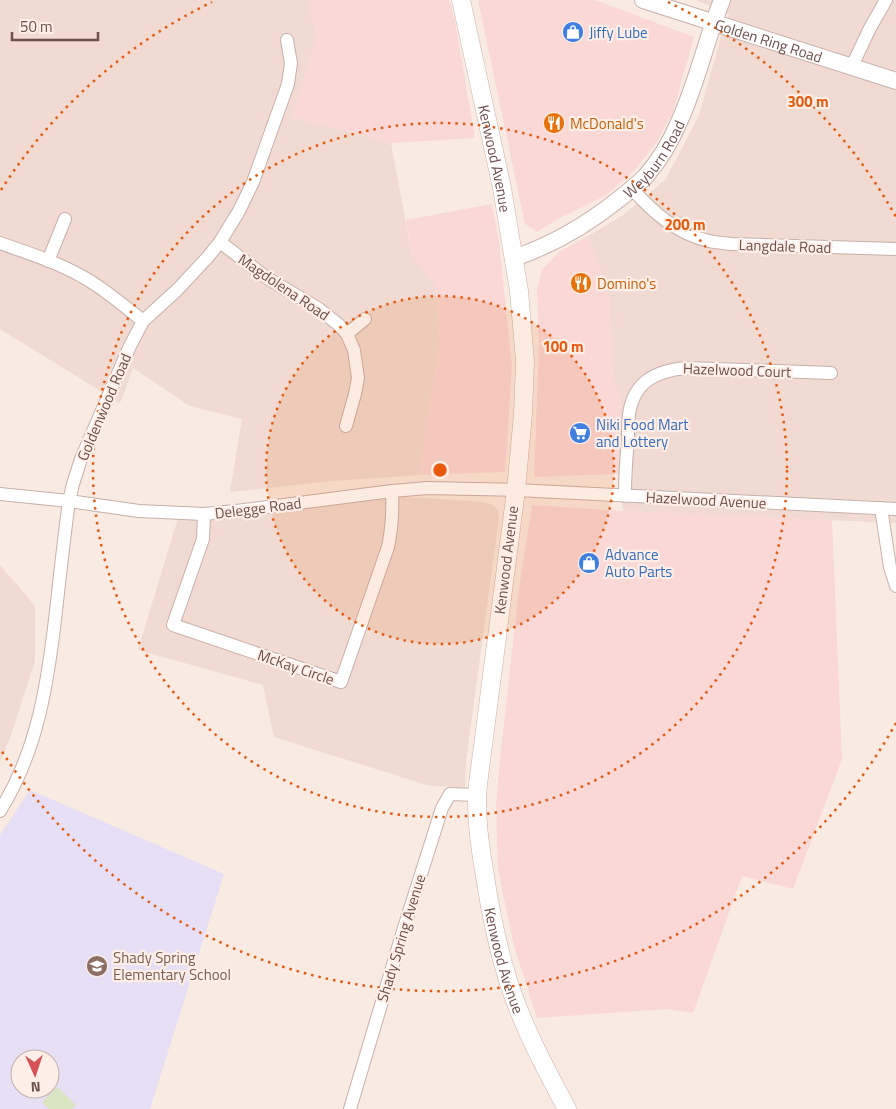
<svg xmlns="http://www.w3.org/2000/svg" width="896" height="1109" font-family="'Titillium Web',sans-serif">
	<rect width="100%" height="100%" fill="#f9eae2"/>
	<!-- residential -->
	<path fill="#f0dad1" d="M 0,0 L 309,0 L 309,7 L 317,35 L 292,117 L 391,143 L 412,256 L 436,285 L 440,341 L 419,475 L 332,481 L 230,492 L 242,419 L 190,406 L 133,368 L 120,403 L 0,329 Z
		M 696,0 L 896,0 L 896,523 L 623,511 L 618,474 L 621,397 L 613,381 L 609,298 L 588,236 L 623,215 L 666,179 L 699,115 L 720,40 L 729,14 Z
		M 400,497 L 426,498 L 482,502 L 491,504 L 498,510 L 499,518 L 466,761 L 465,788 L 427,785 L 274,737 L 263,685 L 138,650 L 178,518 L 219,520 Z
		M 0,565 L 35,606 L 35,661 L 10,738 L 0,761 Z"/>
	<!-- commercial -->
	<path fill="#f9d8d6" d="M 309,0 L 449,0 L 455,21 L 475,138 L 391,143 L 292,117 L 317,35 L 309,7 Z
		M 478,0 L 595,0 L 694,37 L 673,112 L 656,143 L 634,171 L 605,196 L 560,218 L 537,232 L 525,224 Z
		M 492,204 L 499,241 L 512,367 L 505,472 L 419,475 L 440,341 L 436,286 L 412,256 L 406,220 Z
		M 588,236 L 609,298 L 613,381 L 621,397 L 618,474 L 534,477 L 539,345 L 537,290 L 542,270 L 559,252 Z
		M 532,505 L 623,511 L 832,520 L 842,759 L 793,889 L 742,876 L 693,1013 L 667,1009 L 537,1018 L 514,946 L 498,870 L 496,807 L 500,759 L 519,589 Z"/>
	<!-- education -->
	<path fill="#e7dff5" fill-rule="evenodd" d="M 30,790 L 224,874 L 150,1109 L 0,1109 L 0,835 ZM 20,1059 L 50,1059 L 50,1089 L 20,1089 Z"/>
	<!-- green -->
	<path fill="#d9e5c2" d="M 57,1087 L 76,1105 L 72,1109 L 49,1109 L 42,1102 Z"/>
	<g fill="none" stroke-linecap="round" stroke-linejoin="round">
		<!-- minor casing -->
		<g stroke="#c8b0aa" stroke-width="14">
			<path id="minor" d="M 852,66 L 870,28 L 886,0
				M 632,189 C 653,212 677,234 709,241 C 717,243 725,243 732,244 L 896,249
				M 220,242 L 267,278 L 319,309 L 339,325 L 347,334 L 354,350 L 358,378 L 355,394 L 346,426
				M 0,243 C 28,253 57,262 83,277 C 105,289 124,306 143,321
				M 48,261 L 65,219
				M 347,334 L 365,319
				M 0,494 L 69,501 L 139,511 L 204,514 L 236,511 L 392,491 L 428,488 L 516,490 L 896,509
				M 625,496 C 625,478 626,460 628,441 C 628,433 628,423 629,414 C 634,381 656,371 686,368 L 831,373
				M 881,508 L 890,567 L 896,586
				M 204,514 L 203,539 L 173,625 L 341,682 L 388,547 C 392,528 393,511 392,491
				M 0,811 C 38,750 48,682 56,611 C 60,575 64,538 69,501 L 73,484 L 81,459 L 130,346 L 143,321 L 177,290 L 207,258 L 220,242 L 239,211 L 253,182 L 288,84 L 291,63 L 287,40
				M 350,1109 L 403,931 L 442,808 L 450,794 L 477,795"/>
		</g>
		<!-- tertiary casing -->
		<g stroke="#c8b0aa" stroke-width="18">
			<g id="tertiary">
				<path id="s1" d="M 643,0 L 896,81"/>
				<path id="s2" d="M 514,258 C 552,245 588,224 619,199 C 628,192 637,185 645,177 C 659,161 671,141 679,122 C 697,83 706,40 722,0"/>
			</g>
		</g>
		<!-- secondary casing -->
		<g stroke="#ceb1aa" stroke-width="19">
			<g id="secondary">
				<path id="s3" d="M 461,0 L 502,188 L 519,291 L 525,361 L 523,414 L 516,490 L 478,784 C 475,814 480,847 485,876 C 490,910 497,944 507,977 C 521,1023 544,1066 567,1109"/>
			</g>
		</g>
		<!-- minor -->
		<use href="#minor" stroke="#fff" stroke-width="12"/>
		<!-- tertiary -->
		<use href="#tertiary" stroke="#fff" stroke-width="16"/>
		<!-- secondary -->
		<use href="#secondary" stroke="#fff" stroke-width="18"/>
	</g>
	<!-- distance rings -->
	<circle cx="440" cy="470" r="174" fill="#e8590c" fill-opacity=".12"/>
	<g fill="none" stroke="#e8590c" stroke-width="2.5" stroke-dasharray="2.5 5">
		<circle cx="440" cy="470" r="174"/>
		<circle cx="440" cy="470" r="347"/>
		<path d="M896 723A521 521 0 0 1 1 750M1 190A521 521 0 0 1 212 2M668 2A521 521 0 0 1 896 217"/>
	</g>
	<!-- icons -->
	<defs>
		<g id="shop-disc" transform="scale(1.125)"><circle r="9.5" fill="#3f7fe0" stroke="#fdefe7"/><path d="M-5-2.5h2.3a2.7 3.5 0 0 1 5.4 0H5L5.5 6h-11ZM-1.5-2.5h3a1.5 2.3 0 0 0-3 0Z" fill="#fff"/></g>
		<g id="restaurant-disc" transform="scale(1.125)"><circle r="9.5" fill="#e8710a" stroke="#fdefe7"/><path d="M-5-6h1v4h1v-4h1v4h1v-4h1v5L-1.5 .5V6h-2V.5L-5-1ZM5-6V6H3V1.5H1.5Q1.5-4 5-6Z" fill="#fff"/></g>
		<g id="supermarket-disc" transform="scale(1.125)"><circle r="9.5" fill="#3f7fe0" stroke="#fdefe7"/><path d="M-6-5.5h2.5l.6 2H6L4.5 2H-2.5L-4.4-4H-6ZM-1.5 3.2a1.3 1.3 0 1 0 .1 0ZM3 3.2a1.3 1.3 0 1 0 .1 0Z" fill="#fff"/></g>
		<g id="school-disc" transform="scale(1.125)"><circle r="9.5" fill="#8d6e63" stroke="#fdefe7"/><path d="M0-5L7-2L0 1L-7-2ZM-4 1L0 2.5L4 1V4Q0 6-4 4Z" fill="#fff"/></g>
	</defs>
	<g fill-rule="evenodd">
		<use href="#shop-disc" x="573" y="32"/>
		<use href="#restaurant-disc" x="554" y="123"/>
		<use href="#restaurant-disc" x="581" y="283"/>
		<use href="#supermarket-disc" x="580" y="433"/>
		<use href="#shop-disc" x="589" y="563"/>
		<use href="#school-disc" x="97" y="966"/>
	</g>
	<g text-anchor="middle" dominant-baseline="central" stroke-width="4.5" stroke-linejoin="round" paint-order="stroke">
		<!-- shop labels -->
		<g font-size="15" fill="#366cbe" stroke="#fdefe7" text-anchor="start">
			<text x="589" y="32">Jiffy Lube</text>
			<text x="596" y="424">Niki Food Mart<tspan x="596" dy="17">and Lottery</tspan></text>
			<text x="605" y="554">Advance<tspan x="605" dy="17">Auto Parts</tspan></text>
		</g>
		<!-- street labels -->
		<g font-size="15" fill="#6e4f4b" stroke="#fdefe7">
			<text stroke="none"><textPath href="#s1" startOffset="132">Golden Ring Road</textPath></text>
			<text stroke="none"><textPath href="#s2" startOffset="175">Weyburn Road</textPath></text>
			<text stroke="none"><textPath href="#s3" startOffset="162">Kenwood Avenue</textPath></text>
			<text transform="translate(785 246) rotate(2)">Langdale Road</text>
			<text transform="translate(284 287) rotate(34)">Magdolena Road</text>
			<text transform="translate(737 370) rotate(2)">Hazelwood Court</text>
			<text transform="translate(104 407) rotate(-67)">Goldenwood Road</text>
			<text transform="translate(706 500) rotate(3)">Hazelwood Avenue</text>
			<text transform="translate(258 508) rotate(-7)">Delegge Road</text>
			<text transform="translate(506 560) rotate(-83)">Kenwood Avenue</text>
			<text transform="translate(296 667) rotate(19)">McKay Circle</text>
			<text transform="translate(401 938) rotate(-73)">Shady Spring Avenue</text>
			<text stroke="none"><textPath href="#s3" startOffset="972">Kenwood Avenue</textPath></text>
		</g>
		<!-- food labels -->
		<g font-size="15" fill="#c56008" stroke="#fdefe7" text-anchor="start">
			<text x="570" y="123">McDonald's</text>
			<text x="597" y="283">Domino's</text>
		</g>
		<!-- education labels -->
		<g font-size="15" fill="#785e54" stroke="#fdefe7" text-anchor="start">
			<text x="113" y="957">Shady Spring<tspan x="113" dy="17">Elementary School</tspan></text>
		</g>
	</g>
	<circle cx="440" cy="470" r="8" fill="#e8590c" stroke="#fdefe7" stroke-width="2.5"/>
	<g font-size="15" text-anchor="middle" font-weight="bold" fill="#e8590c" stroke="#fdefe7" stroke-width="4.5" stroke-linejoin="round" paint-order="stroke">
		<text x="808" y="107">300 m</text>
		<text x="685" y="230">200 m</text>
		<text x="563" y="352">100 m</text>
	</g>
	<!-- north arrow -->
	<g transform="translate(35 1074) rotate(177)"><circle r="24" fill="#fdefe7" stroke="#c4afa9"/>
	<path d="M0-4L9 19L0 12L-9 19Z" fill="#d85357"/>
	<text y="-8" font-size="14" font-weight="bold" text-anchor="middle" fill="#6e4f4b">N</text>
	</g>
	<!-- scale -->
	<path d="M12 32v8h86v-8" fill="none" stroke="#6e4f4b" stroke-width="2.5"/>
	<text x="20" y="32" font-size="15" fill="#6e4f4b" stroke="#fdefe7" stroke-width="4" paint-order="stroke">50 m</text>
</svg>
